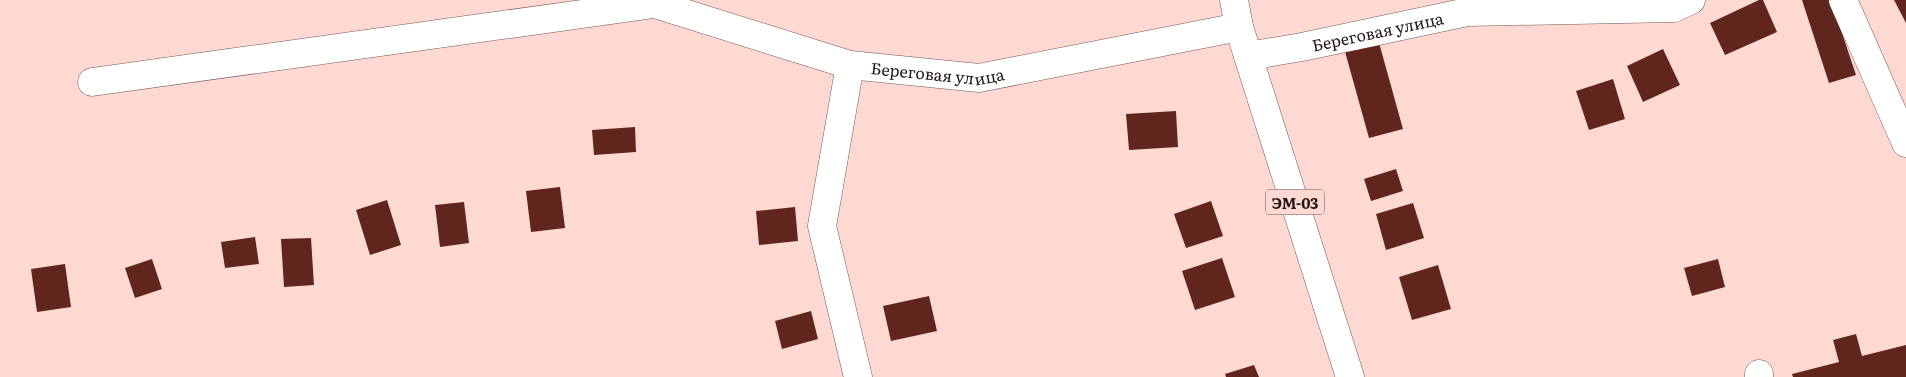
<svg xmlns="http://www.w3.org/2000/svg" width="1906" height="377" font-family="Literata,serif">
	<rect width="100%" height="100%" fill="#fdd9d2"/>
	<!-- building -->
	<path fill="#60251c" d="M 1759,0 L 1763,0 L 1777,32 L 1725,55 L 1710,23 Z
		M 1802,0 L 1831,0 L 1856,75 L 1829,83 Z
		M 1894,0 L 1906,0 L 1906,23 Z
		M 1378,39 L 1403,129 L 1369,138 L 1344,48 Z
		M 1663,49 L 1680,85 L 1643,102 L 1627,66 Z
		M 1613,79 L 1625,119 L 1589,130 L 1576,91 Z
		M 1176,111 L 1178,147 L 1129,150 L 1126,114 Z
		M 635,127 L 636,152 L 594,155 L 592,130 Z
		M 1396,169 L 1403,191 L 1371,201 L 1364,179 Z
		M 560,187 L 565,228 L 531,232 L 526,191 Z
		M 387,200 L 401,245 L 370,255 L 356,210 Z
		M 1211,201 L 1223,236 L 1186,248 L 1174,214 Z
		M 464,202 L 469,243 L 440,247 L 435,205 Z
		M 1413,203 L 1424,238 L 1386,250 L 1376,214 Z
		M 795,207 L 798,241 L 759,245 L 756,211 Z
		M 255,237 L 259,264 L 225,268 L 221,242 Z
		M 311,238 L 314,285 L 284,287 L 281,239 Z
		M 1222,258 L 1235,297 L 1195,310 L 1182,271 Z
		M 152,259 L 162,289 L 135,298 L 125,268 Z
		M 1718,259 L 1725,287 L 1692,296 L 1684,268 Z
		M 65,264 L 71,307 L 37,312 L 31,269 Z
		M 1438,265 L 1451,309 L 1412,320 L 1399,277 Z
		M 929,296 L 937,331 L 891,341 L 883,306 Z
		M 811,311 L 818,339 L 782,349 L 775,321 Z
		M 1856,334 L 1862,356 L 1906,345 L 1906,377 L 1793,377 L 1792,374 L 1839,362 L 1833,340 Z
		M 1254,365 L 1259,377 L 1226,377 L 1225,374 Z"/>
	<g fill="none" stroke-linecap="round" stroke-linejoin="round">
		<!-- minor casing -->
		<g stroke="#755751" stroke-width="29">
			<g id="minor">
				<path id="s1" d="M 642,0 L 850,65 L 979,78 L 1239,27"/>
				<path d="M 1843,0 L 1906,143"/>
				<path id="s2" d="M 1248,56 L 1302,47 L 1467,12 L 1674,8 L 1691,0"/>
				<path d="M 850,65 L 822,226 L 858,377"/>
				<path d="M 92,82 L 654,4"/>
				<path d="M 1759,374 L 1759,377"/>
			</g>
		</g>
		<!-- highway casing -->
		<g stroke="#755751" stroke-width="29">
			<path id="highway" d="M 1234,0 L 1239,27 L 1248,56 L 1350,377"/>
		</g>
		<!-- minor -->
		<use href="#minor" stroke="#fff" stroke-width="28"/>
		<!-- highway -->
		<use href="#highway" stroke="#fff" stroke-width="28"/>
	</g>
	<g text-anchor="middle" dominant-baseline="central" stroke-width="5" stroke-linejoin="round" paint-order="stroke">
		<!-- shield labels -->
		<rect fill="#fdd9d2" stroke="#64514e" stroke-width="1" x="1266" y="189.5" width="58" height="25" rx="4"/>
		<g font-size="15" font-weight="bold" fill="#231715">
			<text x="1295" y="202">ЭМ-03</text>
		</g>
		<!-- street labels -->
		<g font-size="16" fill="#231715" stroke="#fdd9d2">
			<text stroke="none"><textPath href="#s2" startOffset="132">Береговая улица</textPath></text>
			<text stroke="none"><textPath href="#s1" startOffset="306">Береговая улица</textPath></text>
		</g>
	</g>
</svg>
